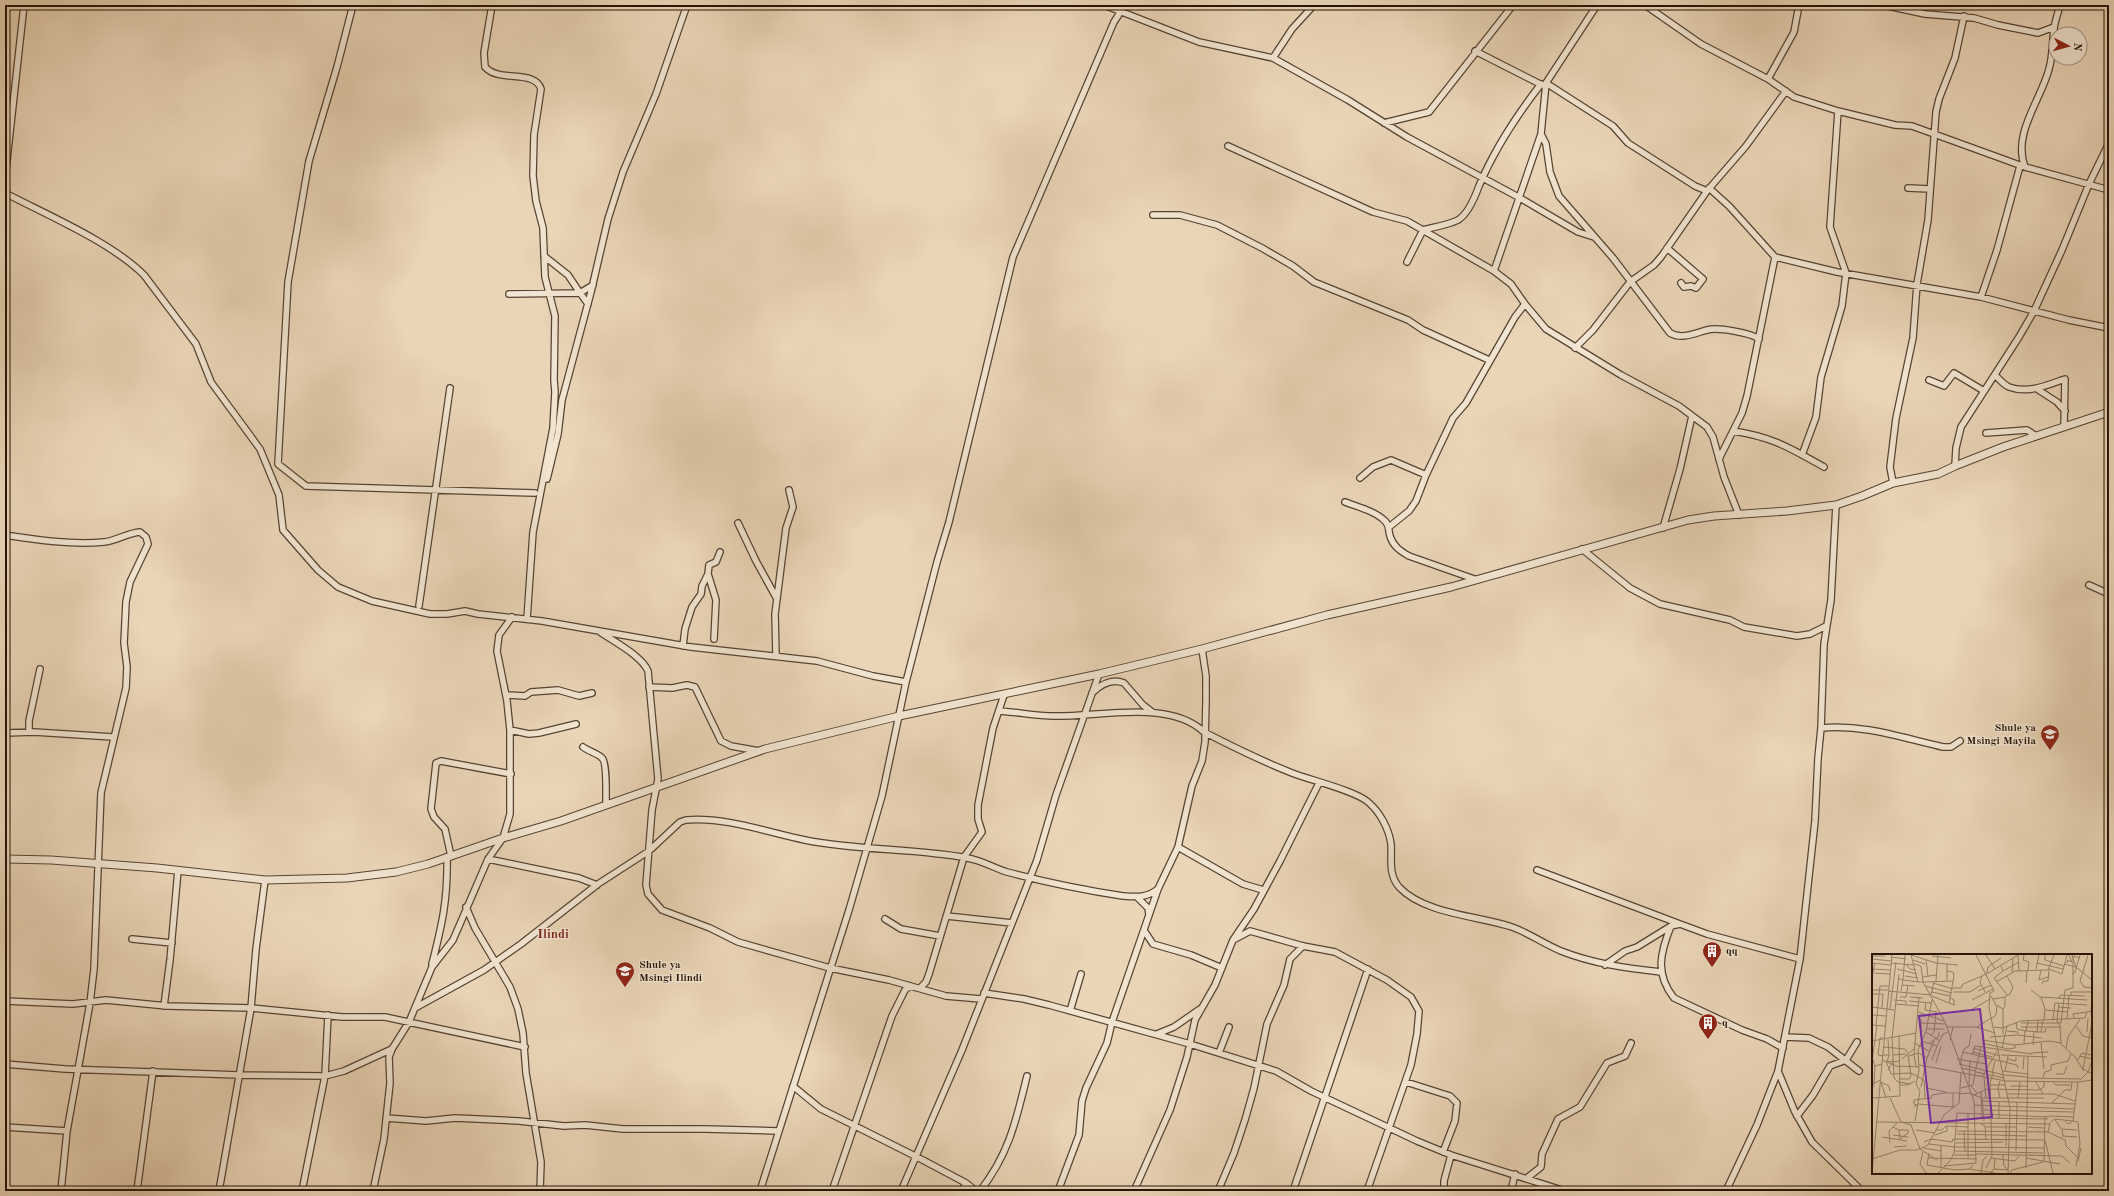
<svg xmlns="http://www.w3.org/2000/svg" width="2114" height="1196" font-family="'Old Standard TT',serif">
	<rect width="100%" height="100%" fill="#ead5b7"/>
	<filter id="stains"><feTurbulence type="fractalNoise" baseFrequency=".005" numOctaves="4"/><feColorMatrix values="0 0 0 0 .2 0 0 0 0 .09 0 0 0 0 .02 0 0 0 .5 -.17"/></filter>
	<radialGradient id="worn" r=".72"><stop offset=".6" stop-color="#630" stop-opacity="0"/><stop offset="1" stop-color="#630" stop-opacity=".3"/></radialGradient>
	<g fill="none" stroke-linecap="round" stroke-linejoin="round">
		<!-- minor casing -->
		<g stroke="#564433" stroke-width="8">
			<path id="minor" d="M 353,5 L 337,67 L 309,161 L 288,282 L 278,464 L 306,486 L 535,493
				M 492,5 L 484,53 L 485,67 C 499,83 535,69 541,89 L 534,135 L 533,176 L 536,201 L 543,228 L 545,277 L 555,316 L 554,380 L 555,392 L 553,428 L 533,532 L 527,619
				M 1104,5 L 1199,42 L 1273,58 L 1348,100 L 1407,137 L 1520,198 L 1578,232 L 1594,237
				M 1645,5 L 1701,44 L 1768,79 L 1794,97 L 1838,111 L 1895,125 L 1912,126 L 2025,167 L 2109,190
				M 1883,5 L 1925,14 L 1974,18 L 1998,25 L 2038,33 L 2054,27
				M 1475,51 L 1542,85
				M 1273,58 L 1292,29 L 1314,5
				M 1768,79 L 1794,32 L 1799,5
				M 1546,83 L 1613,126 L 1628,143 L 1695,186 L 1707,191
				M 1384,123 L 1429,112 L 1513,5
				M 1541,134 L 1546,144 L 1550,172 L 1559,196 L 1613,258 L 1670,333 C 1682,340 1695,333 1707,330 C 1718,327 1751,333 1759,339
				M 1228,146 L 1373,212 L 1407,221 L 1494,271 L 1511,284 L 1525,304 L 1546,329 L 1621,375 L 1679,406 L 1707,427 L 1713,437 L 1724,477 L 1739,515
				M 2025,167 C 2012,134 2041,100 2049,69 C 2053,56 2052,42 2054,29 C 2055,21 2058,13 2060,5
				M 5,178 L 24,5
				M 1709,188 L 1729,206 L 1775,257 L 1837,272 L 1981,297 L 2069,320 L 2109,328
				M 1908,188 L 1930,189
				M 5,193 C 47,215 111,242 144,275 L 196,344 L 211,382 L 260,449 L 279,495 L 283,530 L 318,570 L 338,587 L 372,601 L 430,614 L 447,614 L 465,611 L 478,614 L 542,621 L 691,647 L 817,661 L 873,676 L 906,682
				M 1153,215 L 1180,215 L 1217,225 L 1262,248 L 1293,266 L 1314,282 L 1408,320 L 1423,330 L 1489,360
				M 1667,248 L 1703,279 L 1696,288 L 1691,286 L 1684,287 L 1681,283
				M 544,256 L 568,275 L 580,293 L 593,285
				M 1407,262 L 1423,230 C 1434,227 1448,225 1458,220 C 1468,214 1475,197 1479,186 C 1494,150 1517,115 1541,84
				M 1494,271 L 1541,134 L 1546,83 L 1597,5
				M 509,294 L 580,293 L 588,304
				M 1981,297 L 1997,250 L 2020,166
				M 1575,348 L 1593,330 L 1630,282 L 1654,265 L 1661,257 L 1707,191 L 1746,146 L 1786,91
				M 1995,375 C 1999,379 2004,385 2009,387 C 2028,394 2047,385 2065,379 L 2064,426
				M 1929,380 L 1944,386 L 1954,373 L 1984,391
				M 2037,389 L 2057,402 L 2065,411
				M 1733,431 C 1773,437 1790,448 1824,467
				M 1986,433 L 2027,430 L 2036,436
				M 1802,455 L 1816,417 L 1821,377 L 1842,306 L 1846,273 L 1830,227 L 1838,111
				M 1719,459 L 1742,413 L 1747,396 L 1775,257
				M 1955,466 L 1956,448 L 1961,427 L 2019,337 L 2034,311 L 2062,250 L 2089,184 L 2109,143
				M 1360,478 L 1373,467 L 1391,460 L 1426,475
				M 547,479 L 558,434 L 562,400 L 591,292 L 608,219 L 623,172 L 656,94 L 687,5
				M 1893,483 L 1890,467 L 1896,418 L 1913,338 L 1917,284 L 1928,220 L 1936,112 L 1939,99 L 1955,58 L 1964,16
				M 1345,502 C 1358,507 1375,511 1385,521 C 1390,526 1388,530 1390,536 C 1393,546 1400,551 1409,556 L 1477,580
				M 738,523 L 756,561 L 777,599
				M 1389,527 L 1409,511 L 1416,501 L 1426,475 L 1453,418 L 1466,403 L 1515,317 L 1525,304
				M 1663,528 L 1680,469 L 1692,416
				M 5,535 C 37,540 72,545 104,542 C 116,541 127,533 140,532 L 146,537 L 148,544 L 130,582 L 126,602 L 124,643 L 127,667 L 126,688 L 101,793 L 94,969 L 90,1003 L 67,1131 L 61,1191
				M 1582,549 L 1630,588 L 1660,604 L 1730,620 L 1744,627 L 1797,636 L 1810,634 L 1826,626
				M 2089,585 L 2109,594
				M 419,606 L 450,388
				M 600,632 C 613,641 642,656 648,671 L 658,779 L 652,810 L 646,885 L 648,894 L 662,910 L 710,928 L 738,942 L 830,968 L 889,980 L 946,996 L 981,999
				M 714,639 L 716,600 L 708,574 L 709,565 L 716,562 L 720,552
				M 683,646 L 685,629 L 692,607 L 701,594 L 702,586 L 708,574
				M 776,656 L 775,614 L 786,528 L 793,507 L 789,490
				M 649,687 L 672,688 L 687,685 L 695,687 L 721,741 L 731,746 L 759,751
				M 1092,693 C 1100,685 1112,678 1124,683 L 1143,705 L 1152,712
				M 506,695 L 525,696 L 531,692 L 558,690 L 579,696 L 592,693
				M 999,711 C 1017,712 1036,716 1054,716 C 1099,717 1169,699 1204,732 C 1233,747 1262,761 1292,773 C 1310,780 1356,791 1368,802 C 1380,812 1389,829 1391,844 C 1392,859 1388,874 1399,887 C 1424,914 1479,916 1512,927 C 1529,933 1544,944 1561,951 C 1594,964 1626,968 1661,972
				M 1821,728 C 1865,724 1902,738 1943,747 L 1951,747 L 1960,741
				M 510,730 L 529,734 L 539,733 L 576,724
				M 29,732 L 29,721 L 40,669
				M 5,733 L 34,732 L 113,737
				M 583,747 C 588,751 599,754 602,758 C 607,762 606,793 606,801 L 609,804
				M 1178,847 L 1243,884 L 1263,890
				M 451,856 L 445,829 L 434,817 L 431,809 L 436,763 L 441,761 L 511,774
				M 488,859 L 579,878 L 597,885
				M 1537,870 L 1680,924
				M 1138,898 L 1148,908 L 1149,915
				M 466,907 L 475,928 L 510,987 L 518,1009 L 523,1033 L 526,1073 L 541,1162 L 540,1191
				M 947,916 L 1012,923
				M 885,919 L 901,929 L 940,936
				M 1671,926 C 1660,953 1655,974 1674,998 L 1742,1030 L 1767,1039 L 1783,1048
				M 1145,932 L 1153,944 L 1191,955 L 1222,968
				M 132,939 L 172,943
				M 1235,939 L 1250,931 L 1303,946 L 1335,952 L 1387,980 L 1411,997 L 1419,1011 L 1417,1034 L 1411,1065 L 1367,1191
				M 432,964 C 442,925 448,899 447,857
				M 1605,965 L 1625,951 L 1637,947 L 1671,926 L 1680,924 L 1707,934 L 1800,959
				M 920,988 L 926,982 L 929,974 L 964,857 L 982,832 L 978,819 L 978,805 L 993,728 L 1004,695
				M 984,993 L 1024,999 L 1049,1005 L 1190,1044 L 1276,1071 L 1311,1091 L 1417,1141 L 1451,1155 L 1565,1191
				M 5,1001 L 73,1004 L 106,1000 L 167,1006 L 251,1008 L 342,1017 L 385,1017 L 525,1047
				M 164,1006 L 170,960 L 178,870
				M 415,1008 L 484,970 L 521,944 L 598,884 L 649,851 L 680,822 L 686,820 C 727,817 766,832 805,840 C 859,851 914,848 967,858 C 981,860 994,868 1007,872 C 1045,882 1084,890 1123,896 C 1136,897 1147,898 1158,889
				M 1070,1011 L 1081,974
				M 1157,1034 L 1174,1027 L 1200,1009
				M 1785,1037 L 1809,1038 L 1828,1047 L 1859,1071
				M 1219,1053 L 1229,1027
				M 5,1064 L 65,1069 L 239,1075 L 325,1076 L 344,1071 L 392,1049
				M 1778,1071 L 1795,1112 L 1812,1142 L 1862,1191
				M 1406,1082 L 1450,1096 L 1457,1103 L 1455,1121 L 1443,1152
				M 793,1086 L 821,1109 L 917,1157 L 966,1183 L 976,1191
				M 1797,1116 L 1813,1095 L 1830,1066 L 1846,1060 L 1857,1042
				M 386,1118 L 426,1121 L 455,1118 L 519,1121 L 564,1126 L 585,1125 L 623,1129 L 705,1129 L 778,1131
				M 5,1127 L 67,1131
				M 1527,1178 L 1541,1167 L 1542,1154 L 1558,1119 L 1580,1107 L 1607,1063 L 1625,1056 L 1631,1043
				M 137,1191 L 153,1071
				M 219,1191 L 251,1008 L 256,949 L 265,880
				M 302,1191 L 325,1076 L 328,1015
				M 373,1191 L 384,1139 L 390,1083 L 389,1057 L 392,1049 L 409,1022 L 432,967 L 453,940 L 488,859 L 503,838 L 510,814 L 510,730 L 507,701 L 497,651 L 499,635 L 512,617
				M 760,1191 L 849,910 L 882,796 L 906,682 L 937,562 L 949,522 L 1013,257 L 1114,22 L 1125,5
				M 832,1191 L 892,1016 L 905,990 L 910,986
				M 901,1191 L 962,1050 L 1037,860 L 1056,795 L 1099,674
				M 962,1191 L 966,1183
				M 980,1191 C 1009,1154 1016,1121 1027,1076
				M 1058,1191 L 1079,1135 L 1082,1101 L 1086,1088 L 1107,1043 L 1112,1022 L 1158,889 L 1178,847 L 1192,786 L 1202,761 L 1205,742 L 1206,701 L 1206,676 L 1202,649
				M 1134,1191 L 1170,1110 L 1187,1057 L 1195,1020 L 1215,985 L 1233,940 L 1254,909 L 1280,861 L 1319,783
				M 1218,1191 L 1234,1153 L 1245,1120 L 1254,1088 L 1267,1024 L 1284,985 L 1290,959 L 1303,946
				M 1293,1191 L 1368,969
				M 1444,1191 L 1444,1181 L 1451,1155
				M 1511,1191 L 1515,1174
				M 1726,1191 L 1757,1125 L 1778,1071 L 1800,959 L 1815,821 L 1818,758 L 1821,728 L 1824,644 L 1831,600 L 1836,505"/>
		</g>
		<!-- tertiary casing -->
		<g stroke="#564433" stroke-width="9">
			<path id="tertiary" d="M 5,859 L 51,860 L 157,868 L 265,880 L 347,878 L 396,872 L 428,864 L 503,838 L 561,821 L 765,749 L 899,716 L 1099,674 L 1202,649 L 1327,615 L 1451,587 L 1688,520 L 1714,516 L 1787,511 L 1836,505 L 1862,496 L 1893,483 L 1938,474 L 1955,466 L 2003,447 L 2109,412"/>
		</g>
		<!-- minor -->
		<use href="#minor" stroke="#f1e4d0" stroke-width="5.5"/>
		<!-- tertiary -->
		<use href="#tertiary" stroke="#f1e4d0" stroke-width="7"/>
	</g>
	<!-- icons -->
	<defs>
		<g id="school-pin" transform="scale(1)"><path d="M0 17L-7.5 6A9.5 9.5 0 1 1 7.5 6Z" fill="#8f2418" stroke="#f1e4d0"/><path d="M0-5L7-2L0 1L-7-2ZM-4 1L0 2.5L4 1V4Q0 6-4 4Z" fill="#fff"/></g>
		<g id="building-pin" transform="scale(1)"><path d="M0 17L-7.5 6A9.5 9.5 0 1 1 7.5 6Z" fill="#8f2418" stroke="#f1e4d0"/><path d="M-4-6H4V6H1V3H-1V6H-4ZM-2.5-4.3h1.7v1.8h-1.7ZM.8-4.3h1.7v1.8H.8ZM-2.5-1h1.7V.8h-1.7ZM.8-1h1.7V.8H.8Z" fill="#fff"/></g>
	</defs>
	<g fill-rule="evenodd">
		<use href="#school-pin" x="2050" y="734"/>
		<use href="#building-pin" x="1712" y="951"/>
		<use href="#school-pin" x="625" y="971"/>
		<use href="#building-pin" x="1708" y="1023"/>
	</g>
	<g text-anchor="middle" dominant-baseline="central" stroke-width="3" stroke-linejoin="round" paint-order="stroke">
		<!-- poi labels -->
		<g font-size="11" font-weight="bold" fill="#241407" stroke="#f1e4d0" text-anchor="start">
			<text x="2036" y="728" text-anchor="end">Shule ya<tspan x="2036" dy="13">Msingi Mayila</tspan></text>
			<text x="1726" y="951">qq</text>
			<text x="639" y="965">Shule ya<tspan x="639" dy="13">Msingi Ilindi</tspan></text>
			<text x="1722" y="1023">q</text>
		</g>
		<!-- quarter labels -->
		<g font-size="13" font-weight="bold" fill="#7a1f14" stroke="#f1e4d0">
			<text x="553" y="934">Ilindi</text>
		</g>
	</g>
	<!-- overview -->
	<g transform="translate(1872 954)">
		<rect width="220" height="220" fill="#ead5b7"/>
		<path fill="none" stroke="#9b8871" stroke-width="1" d="M 39,1 L 46,28 L 51,28 L 73,68 L 102,147 L 104,209 L 72,212M 39,1 L 64,9 L 86,11M 104,1 L 122,37 L 118,39 L 117,54 L 138,154 L 136,219M 114,1 L 123,15M 146,1 L 147,17M 152,1 L 151,6 L 157,8 L 156,16M 173,1 L 173,6 L 192,12M 200,1 L 204,13 L 220,26M 216,1 L 208,27 L 212,33 L 220,34M 0,2 L 13,2M 60,2 L 79,4M 19,3 L 34,5M 0,5 L 19,7M 41,6 L 53,10M 54,6 L 56,22M 0,9 L 19,11M 19,9 L 42,11M 165,9 L 191,15M 195,9 L 196,6 L 200,8 L 197,1M 34,10 L 38,15 L 44,16M 42,10 L 49,12 L 51,28M 75,10 L 75,26M 192,10 L 204,13M 129,12 L 131,17 L 122,24 L 135,41M 0,15 L 18,16M 25,15 L 45,20M 164,15 L 167,1M 177,15 L 190,20 L 195,1M 169,16 L 167,26 L 176,23M 75,17 L 81,18 L 82,22 L 77,49M 131,17 L 147,8M 140,18 L 141,5M 2,19 L 18,20M 115,19 L 116,13 L 129,4M 200,20 L 203,18 L 208,1M 113,21 L 146,1M 33,22 L 46,24M 0,23 L 3,9M 51,23 L 64,21M 27,25 L 31,26 L 33,1M 64,27 L 66,1M 51,28 L 81,27M 124,28 L 143,17 L 176,16 L 182,1M 61,29 L 81,35M 154,29 L 155,16M 170,30 L 171,27 L 176,27 L 177,16M 30,31 L 43,32M 53,32 L 80,39M 81,34 L 89,34 L 91,30 L 110,22M 0,36 L 16,36M 159,36 L 168,43 L 215,46M 16,37 L 59,41 L 62,27M 29,37 L 31,26 L 46,28M 106,37 L 119,31M 60,38 L 78,42M 81,38 L 98,38 L 109,31M 113,38 L 108,28 L 110,22 L 114,20M 0,40 L 11,40 L 10,54M 199,41 L 199,38 L 220,38M 60,42 L 82,51 L 82,46 L 78,44M 119,42 L 125,53 L 124,61 L 119,65M 28,43 L 34,43 L 36,31M 38,43 L 51,44M 169,43 L 173,55 L 172,66M 121,45 L 133,43M 187,45 L 188,41 L 213,42M 22,46 L 34,47 L 34,50M 100,46 L 121,35M 37,47 L 59,49M 54,48 L 53,56 L 65,58M 183,49 L 215,51M 23,50 L 47,52M 124,51 L 131,55 L 131,80M 0,53 L 22,56M 186,53 L 199,54M 18,55 L 24,8M 131,55 L 133,52 L 133,43 L 138,40 L 141,33 L 135,22M 99,56 L 118,45M 173,56 L 195,58M 219,57 L 220,69 L 211,115 L 220,120M 46,58 L 72,67M 0,61 L 14,62M 202,64 L 201,60 L 215,58M 49,65 L 49,78M 181,65 L 183,49M 184,65 L 188,72 L 189,90 L 203,103 L 212,117M 185,65 L 187,49M 195,65 L 197,41M 144,68 L 145,75 L 154,77 L 156,67M 49,69 L 73,70M 149,69 L 189,69 L 193,36 L 201,34 L 201,2 L 208,4M 0,71 L 13,72M 4,71 L 8,32 L 17,32M 204,72 L 211,82 L 220,84M 75,73 L 104,73 L 123,79M 105,73 L 119,64M 122,73 L 130,74 L 149,67 L 213,64 L 215,58 L 219,57 L 220,42M 149,73 L 188,73M 55,75 L 72,75M 135,77 L 146,78 L 146,80M 154,77 L 168,78 L 173,78 L 174,74M 54,78 L 68,87M 169,78 L 171,66M 215,78 L 216,64M 165,79 L 166,66M 59,81 L 62,78 L 64,58M 118,83 L 145,81 L 170,84M 20,84 L 27,20M 20,84 L 22,124 L 26,128M 78,86 L 81,73M 110,86 L 143,91 L 176,87 L 189,89M 0,87 L 44,79M 49,87 L 65,92M 42,89 L 57,97M 110,89 L 136,95 L 143,94 L 143,91M 169,89 L 172,115M 57,90 L 67,82 L 67,78M 152,90 L 153,77M 161,91 L 162,78M 12,93 L 33,95 L 36,99M 101,94 L 128,102M 130,94 L 135,72M 194,94 L 196,83 L 208,65M 91,98 L 145,111 L 146,114M 100,98 L 120,103M 159,99 L 176,98M 11,101 L 17,101 L 16,85M 17,101 L 15,108 L 21,107M 21,101 L 34,100M 42,101 L 47,43M 42,101 L 44,113M 100,101 L 103,92 L 160,100M 129,101 L 175,103M 11,102 L 6,101 L 8,84 L 11,84M 37,102 L 47,99 L 55,104M 208,102 L 210,99 L 220,101M 30,105 L 42,95M 85,105 L 115,110M 136,105 L 144,107 L 144,103M 1,106 L 3,112 L 10,110M 10,106 L 27,113M 60,106 L 65,92 L 71,80 L 76,78M 98,106 L 97,130 L 105,139M 0,107 L 5,71M 14,107 L 19,120 L 39,119 L 52,126 L 53,144M 205,107 L 208,102 L 220,105M 64,109 L 69,92M 87,110 L 132,121M 47,111 L 134,127 L 206,128M 89,111 L 89,105 L 92,95 L 97,92 L 99,80M 27,112 L 47,113M 89,114 L 104,117M 104,114 L 109,92M 151,115 L 152,103M 16,116 L 21,108 L 27,107M 131,117 L 156,120M 133,117 L 136,102M 104,118 L 132,124M 120,119 L 123,107M 184,120 L 192,120 L 195,112M 132,121 L 155,123M 110,123 L 125,97M 112,124 L 114,144M 155,124 L 209,125M 171,124 L 173,118 L 179,116 L 179,111 L 196,107 L 199,100M 27,125 L 37,125 L 39,122 L 36,101M 209,125 L 216,118 L 220,107M 9,128 L 14,144M 9,128 L 17,132 L 18,137M 26,128 L 39,130M 164,128 L 171,140M 181,128 L 184,131 L 198,131M 2,130 L 3,112M 28,131 L 35,131 L 43,127M 118,131 L 133,131M 138,132 L 155,132M 49,133 L 55,104 L 62,87M 54,134 L 74,138M 89,134 L 101,131 L 104,114M 0,136 L 2,129 L 9,126M 109,137 L 110,164M 87,140 L 97,139 L 110,144 L 172,144M 135,140 L 182,140 L 203,147M 102,141 L 115,135 L 167,136 L 172,133 L 172,128M 0,144 L 28,142 L 27,82M 18,144 L 29,168 L 39,171 L 48,195 L 65,206M 110,144 L 112,167M 128,144 L 126,135 L 128,127M 146,144 L 148,128M 109,147 L 203,150M 127,148 L 127,164M 180,149 L 193,136 L 199,136 L 200,128M 46,150 L 81,153 L 81,139M 102,151 L 202,155M 42,153 L 45,151 L 42,150 L 42,146 L 59,144 L 60,141 L 72,139 L 87,139M 112,156 L 202,158M 96,160 L 96,204M 177,162 L 202,163M 110,164 L 176,165M 183,166 L 190,176 L 191,182M 43,167 L 48,137 L 44,130 L 47,117 L 46,96 L 54,77 L 60,46M 193,167 L 196,170 L 201,167 L 206,168 L 208,190 L 204,212M 5,168 L 177,170 L 182,165 L 201,167 L 206,128 L 220,126M 109,170 L 113,172 L 114,186M 21,173 L 27,176 L 28,185M 114,173 L 144,173M 156,173 L 172,174M 190,175 L 205,176M 27,176 L 36,176 L 36,179 L 28,185M 44,176 L 63,179M 64,176 L 70,176 L 74,172 L 96,173M 85,177 L 176,178 L 178,170M 92,177 L 93,197M 176,178 L 193,186 L 194,192 L 205,203M 85,180 L 155,182M 21,181 L 36,183M 63,181 L 75,177 L 75,172M 190,182 L 205,183M 10,183 L 35,187M 52,188 L 59,185 L 80,188M 80,188 L 81,185 L 173,186 L 181,219M 18,189 L 17,177 L 25,169M 84,189 L 131,188M 57,190 L 83,193 L 172,194M 134,192 L 134,169M 22,193 L 35,192M 51,194 L 69,197M 83,197 L 171,199M 144,197 L 145,148M 51,198 L 48,210 L 54,219M 57,199 L 55,211 L 83,216 L 97,215 L 101,211M 104,200 L 190,202 L 198,209M 81,201 L 104,201M 131,201 L 132,212 L 136,216M 120,202 L 118,129 L 121,119M 56,204 L 105,205M 119,204 L 143,207 L 147,202M 154,204 L 188,210M 0,205 L 28,196 L 45,196 L 56,191 L 72,161 L 87,149 L 89,119M 206,207 L 209,194M 172,208 L 173,162M 69,213 L 69,192M 114,214 L 120,202M 154,214 L 156,103M 97,215 L 123,219M 122,215 L 136,216M 119,218 L 122,215 L 123,205M 0,219 L 20,1M 66,219 L 78,207 L 82,199 L 85,159 L 177,163M 109,219 L 111,206 L 115,202M 138,219 L 140,216 L 171,208"/>
		<path fill="#7b2cbf" fill-opacity="0.15" stroke="#7b2cbf" stroke-width="2" d="M 108,55 L 120,163 L 59,169 L 47,62 Z"/>
		<rect width="220" height="220" fill="none" stroke="#241407" stroke-width="2"/>
	</g>
	<!-- margin -->
	<rect width="2114" height="1196" fill="none" stroke="#ead5b7" stroke-width="20"/>
	<rect x="6" y="6" width="2102" height="1184" fill="none" stroke="#241407" stroke-width="2"/>
	<rect x="10" y="10" width="2094" height="1176" fill="none" stroke="#241407"/>
	<!-- north arrow -->
	<g transform="translate(2068 46) rotate(96)"><circle r="19" fill="#f1e4d0" stroke="#9f9180"/>
	<path d="M0-3L7 15L0 10L-7 15Z" fill="#8f2418"/>
	<text y="-6" font-size="11" font-weight="bold" text-anchor="middle" fill="#241407">N</text>
	</g>
	<rect width="100%" height="100%" filter="url(#stains)"/>
	<rect width="100%" height="100%" fill="url(#worn)"/>
</svg>
